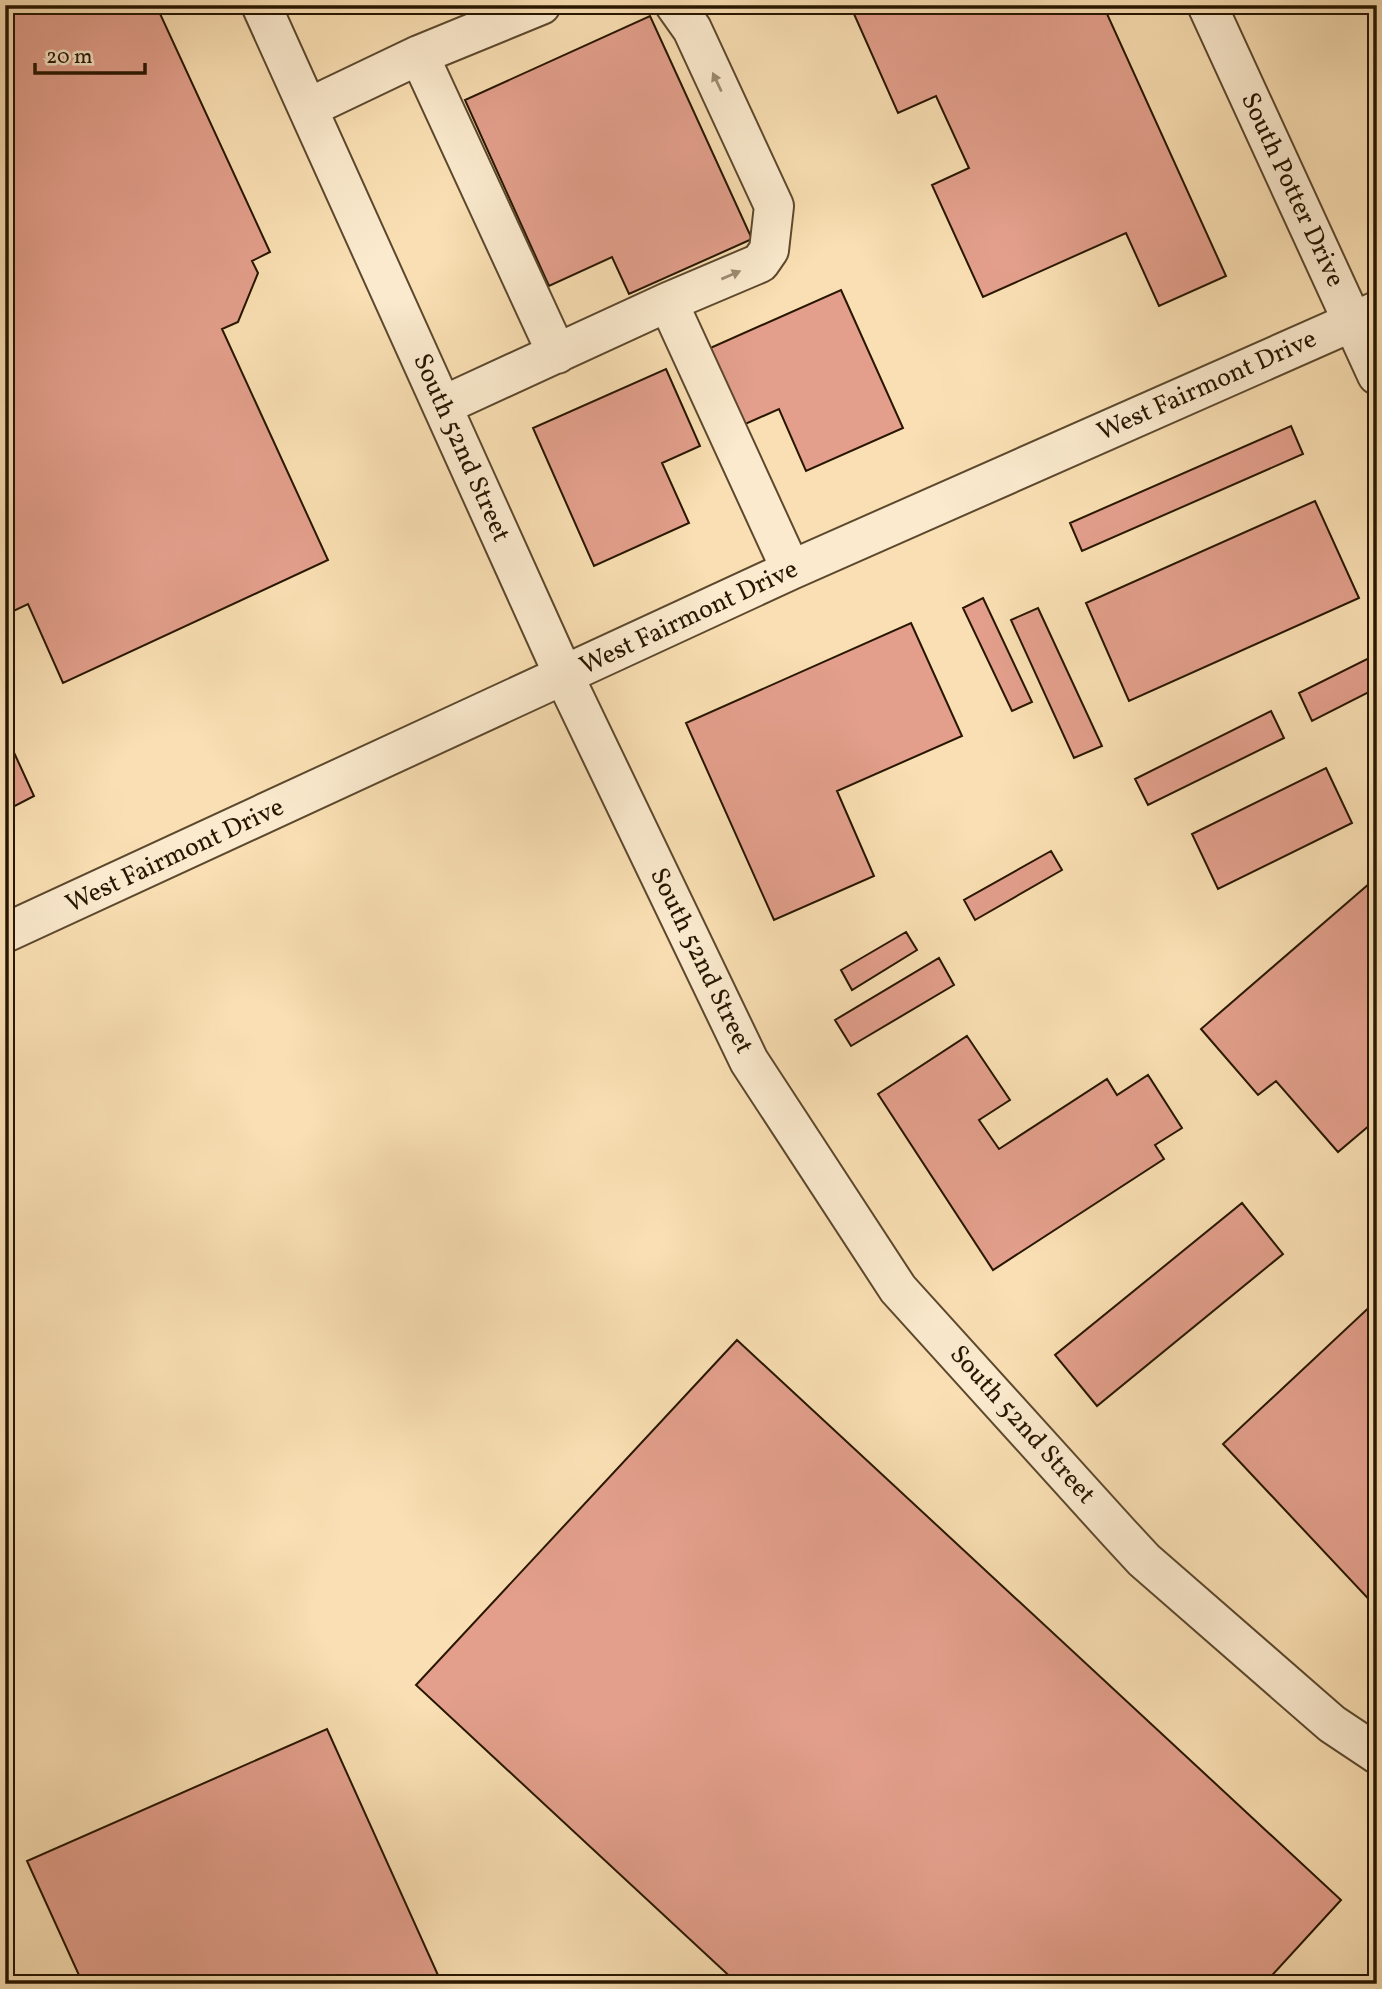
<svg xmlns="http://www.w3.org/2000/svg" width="1382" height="1989" font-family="Vollkorn,serif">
	<rect width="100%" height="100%" fill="#f9dfb3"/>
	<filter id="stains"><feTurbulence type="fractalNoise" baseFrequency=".00286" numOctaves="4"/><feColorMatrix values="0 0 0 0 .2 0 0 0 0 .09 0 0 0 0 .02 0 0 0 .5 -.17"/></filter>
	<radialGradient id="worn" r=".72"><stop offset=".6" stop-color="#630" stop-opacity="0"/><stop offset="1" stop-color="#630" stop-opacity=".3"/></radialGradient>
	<!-- building -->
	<path fill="#e39f8c" stroke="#271600" stroke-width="2" d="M 5,5 L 156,5 L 270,252 L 252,261 L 258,273 L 238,322 L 222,329 L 328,560 L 63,683 L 28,604 L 5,615 Z
		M 850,5 L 1103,5 L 1226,276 L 1159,306 L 1126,233 L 983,297 L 932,185 L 969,168 L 936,96 L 898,113 Z
		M 650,16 L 752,239 L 629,294 L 612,257 L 549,286 L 465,100 Z
		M 841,290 L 903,428 L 806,471 L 779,409 L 743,425 L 708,349 Z
		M 666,369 L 700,446 L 662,463 L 689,523 L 594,566 L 533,428 Z
		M 1291,426 L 1303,454 L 1082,551 L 1070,523 Z
		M 1315,501 L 1359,598 L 1129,701 L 1086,603 Z
		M 983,598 L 1032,702 L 1012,711 L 963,608 Z
		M 1038,608 L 1102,746 L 1074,758 L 1011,620 Z
		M 911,623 L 962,736 L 837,791 L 874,876 L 774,920 L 686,723 Z
		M 1377,654 L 1377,688 L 1312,721 L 1299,693 Z
		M 1271,711 L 1284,738 L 1148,805 L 1135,779 Z
		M 5,733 L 34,796 L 13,807 L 5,790 Z
		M 1326,768 L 1352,823 L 1218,889 L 1192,834 Z
		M 1051,851 L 1062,870 L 975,920 L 964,900 Z
		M 1377,877 L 1377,1119 L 1338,1152 L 1276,1081 L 1258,1095 L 1201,1029 Z
		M 906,932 L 917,950 L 852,990 L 841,970 Z
		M 939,958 L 954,985 L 851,1046 L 835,1020 Z
		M 967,1036 L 1010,1100 L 979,1120 L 999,1149 L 1107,1079 L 1117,1095 L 1148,1075 L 1182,1128 L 1155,1145 L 1164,1159 L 993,1270 L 878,1094 Z
		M 1242,1203 L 1283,1254 L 1097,1406 L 1055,1355 Z
		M 1377,1300 L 1377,1608 L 1223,1444 Z
		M 737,1340 L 1341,1900 L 1264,1984 L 738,1984 L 416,1685 Z
		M 327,1729 L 442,1984 L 83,1984 L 27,1861 Z"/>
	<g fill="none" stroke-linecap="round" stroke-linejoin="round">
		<!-- minor casing -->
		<g stroke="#5c482d" stroke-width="42">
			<path id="minor" d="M 261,5 L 564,676 L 749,1061 L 898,1289 L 1119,1533 L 1144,1560 L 1332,1724 L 1377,1754
				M 1207,5 L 1377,375
				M 419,55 L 541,5
				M 308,108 L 419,55 L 557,354
				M 668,302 L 760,263 L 769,250 L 774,206 L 692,29 L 675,5
				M 442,406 L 668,302 L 791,570
				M 5,933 L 791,570 L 1377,311"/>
		</g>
		<!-- minor -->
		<use href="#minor" stroke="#fbeace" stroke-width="38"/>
	</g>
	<!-- one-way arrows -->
	<defs><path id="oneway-solid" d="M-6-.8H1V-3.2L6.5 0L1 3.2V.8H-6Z" transform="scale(1.75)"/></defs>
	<g fill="#9c8b71">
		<use href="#oneway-solid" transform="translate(717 82) rotate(-115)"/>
		<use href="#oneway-solid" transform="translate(731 275) rotate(-23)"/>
	</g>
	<g text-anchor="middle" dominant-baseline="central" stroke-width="5" stroke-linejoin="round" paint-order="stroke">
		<!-- street labels -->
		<g font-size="26" fill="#271600" stroke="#fbeace">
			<text transform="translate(1292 190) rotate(65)">South Potter Drive</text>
			<text transform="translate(1207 386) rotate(-24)">West Fairmont Drive</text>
			<text transform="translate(461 448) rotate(66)">South 52nd Street</text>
			<text transform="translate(689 618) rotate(-25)">West Fairmont Drive</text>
			<text transform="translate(175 856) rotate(-25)">West Fairmont Drive</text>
			<text transform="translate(701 961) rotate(64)">South 52nd Street</text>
			<text transform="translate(1022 1425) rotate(48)">South 52nd Street</text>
		</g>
	</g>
	<!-- margin -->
	<rect width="1382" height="1989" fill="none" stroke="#f9dfb3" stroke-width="28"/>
	<rect x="7" y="7" width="1368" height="1975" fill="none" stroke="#271600" stroke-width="3.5"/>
	<rect x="14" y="14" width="1354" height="1961" fill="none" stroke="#271600" stroke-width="2"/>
	<!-- scale -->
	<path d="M35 63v10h110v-10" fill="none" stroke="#271600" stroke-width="3.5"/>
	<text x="46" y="63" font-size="21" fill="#271600" stroke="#fbeace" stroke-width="5" paint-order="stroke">20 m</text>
	<rect width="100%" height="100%" filter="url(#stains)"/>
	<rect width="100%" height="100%" fill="url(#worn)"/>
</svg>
